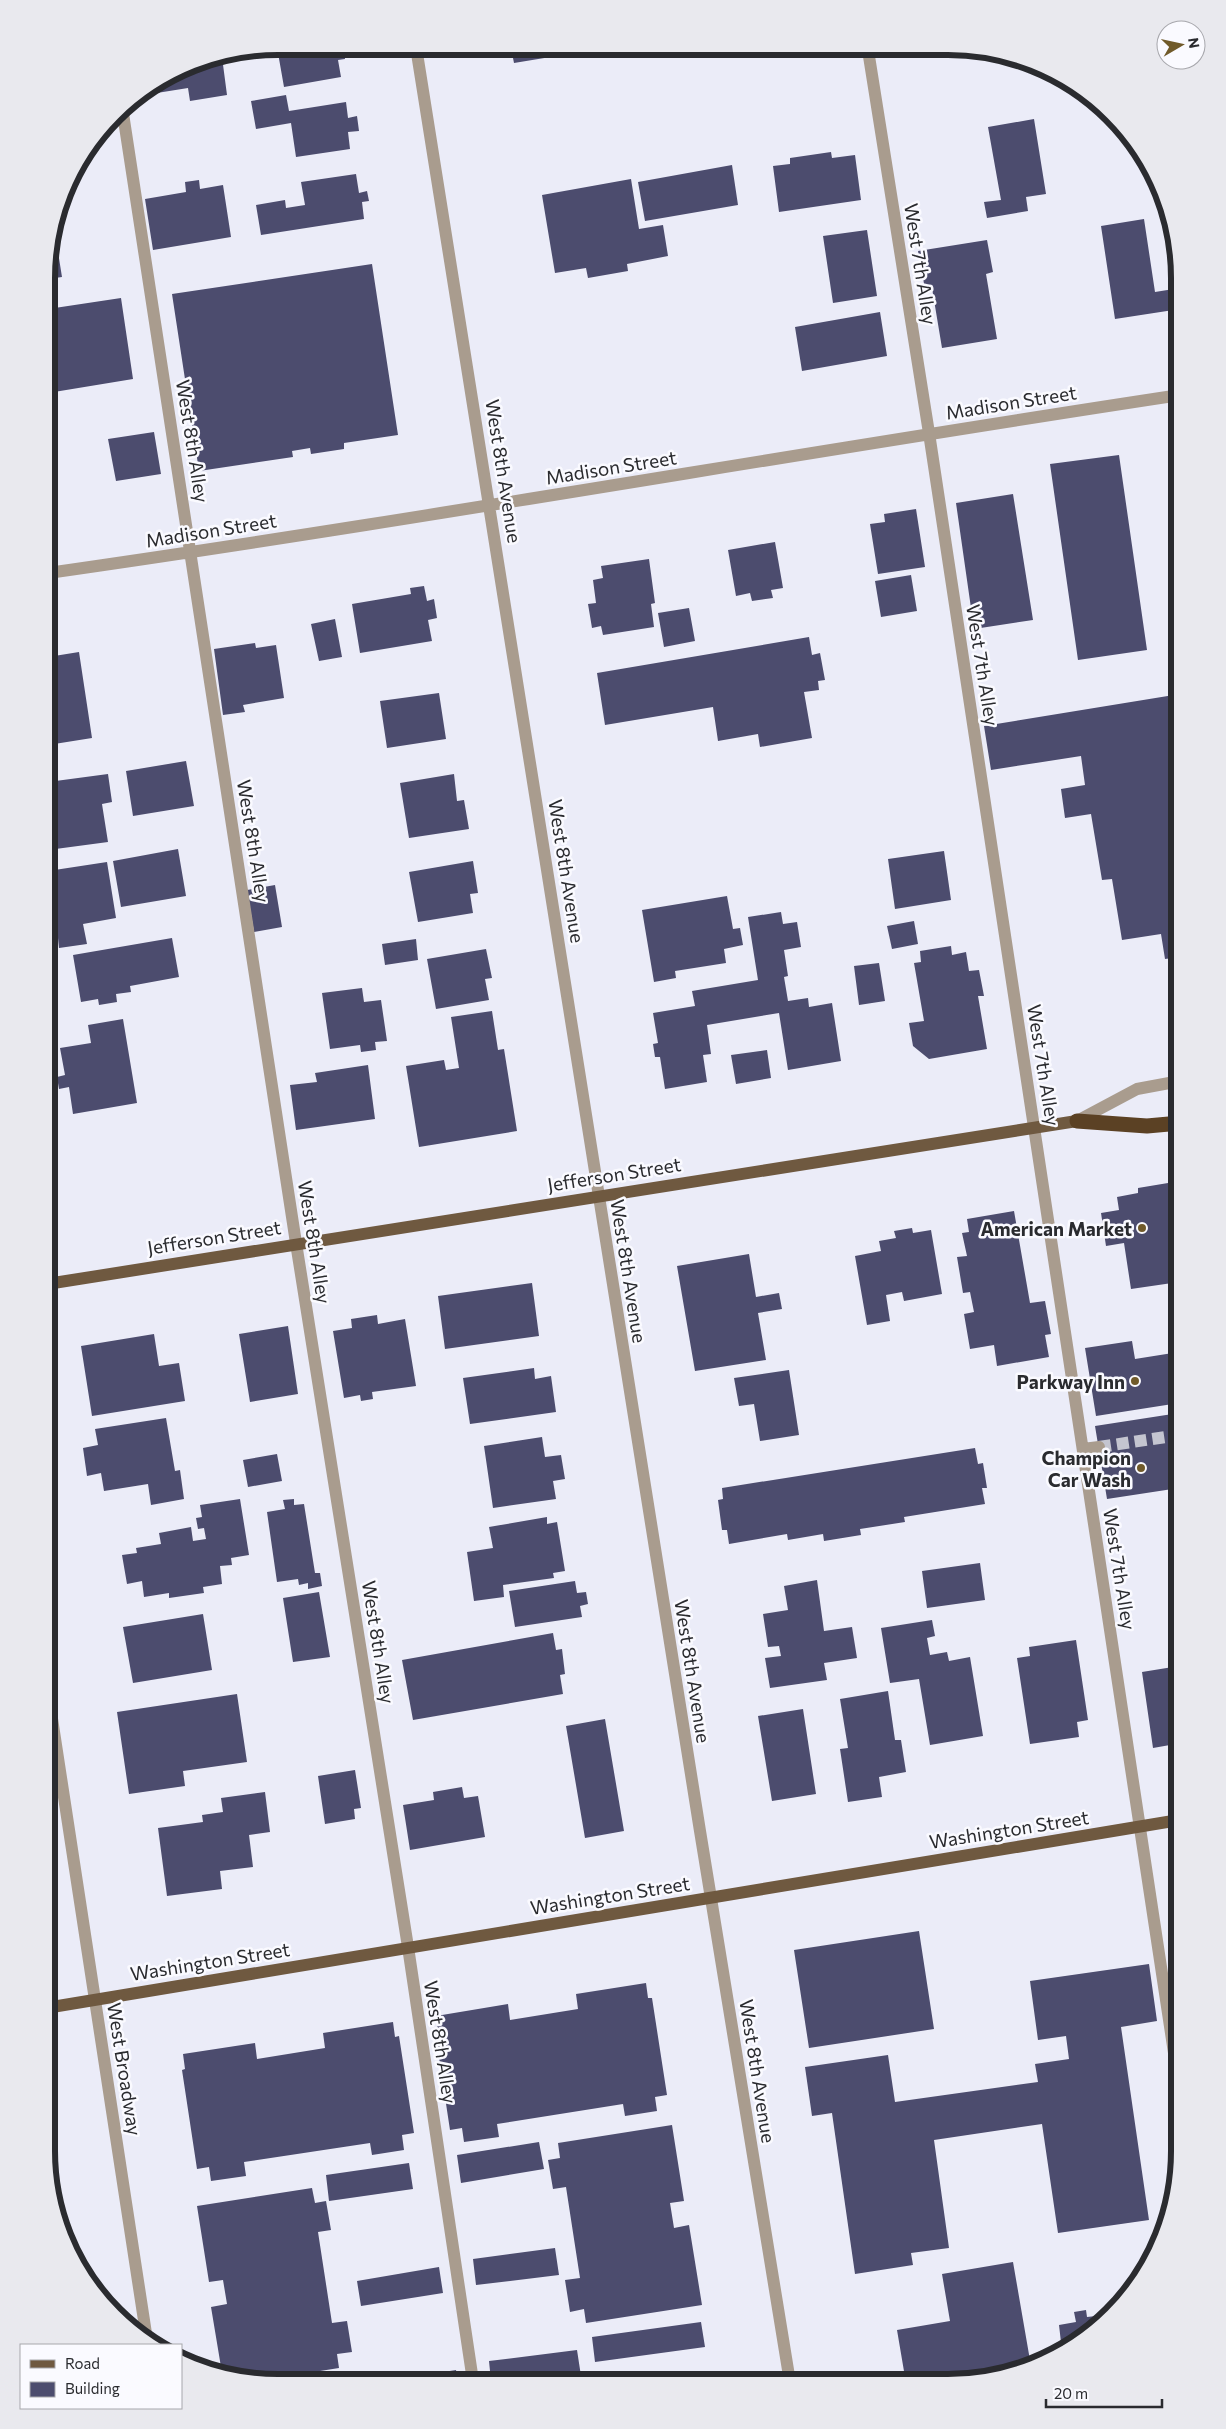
<svg xmlns="http://www.w3.org/2000/svg" width="1226" height="2429" font-family="Commissioner,sans-serif">
	<rect width="100%" height="100%" fill="#ebecf8"/>
	<!-- building -->
	<path fill="#4c4c6e" d="M 278,46 L 344,47 L 345,59 L 338,60 L 341,77 L 284,87 L 278,53 L 243,59 L 242,53 Z
		M 511,48 L 593,48 L 593,50 L 514,63 Z
		M 222,57 L 227,95 L 190,101 L 188,88 L 138,96 L 190,64 Z
		M 286,95 L 289,111 L 346,102 L 348,118 L 357,116 L 359,131 L 348,132 L 350,149 L 296,157 L 291,123 L 256,129 L 251,101 Z
		M 1034,119 L 1046,194 L 1026,197 L 1028,211 L 987,218 L 984,202 L 1001,200 L 988,127 Z
		M 831,152 L 832,158 L 855,155 L 861,200 L 779,212 L 773,166 L 790,164 L 790,158 Z
		M 732,165 L 738,205 L 645,221 L 638,182 Z
		M 356,174 L 359,193 L 367,191 L 369,201 L 362,202 L 364,219 L 261,235 L 256,205 L 285,200 L 286,208 L 305,205 L 301,182 Z
		M 631,179 L 639,229 L 663,225 L 668,256 L 627,264 L 628,271 L 588,278 L 586,268 L 555,273 L 542,195 Z
		M 199,180 L 200,189 L 223,185 L 231,237 L 153,250 L 145,199 L 186,192 L 185,182 Z
		M 1144,219 L 1155,292 L 1180,288 L 1180,309 L 1115,319 L 1101,226 Z
		M 867,230 L 877,296 L 833,303 L 823,236 Z
		M 987,240 L 993,272 L 986,274 L 997,339 L 942,348 L 932,288 L 925,289 L 918,251 Z
		M 58,252 L 62,277 L 48,279 L 48,253 Z
		M 372,264 L 398,435 L 344,443 L 344,449 L 311,454 L 310,448 L 292,451 L 293,457 L 199,471 L 172,294 Z
		M 121,298 L 133,379 L 54,392 L 58,420 L 48,421 L 48,309 Z
		M 880,312 L 887,356 L 802,371 L 795,327 Z
		M 154,432 L 161,474 L 116,481 L 108,439 Z
		M 1119,455 L 1147,650 L 1078,660 L 1050,464 Z
		M 1013,494 L 1033,620 L 974,629 L 956,503 Z
		M 916,509 L 925,567 L 878,574 L 870,524 L 885,522 L 884,514 Z
		M 775,542 L 783,588 L 771,590 L 773,598 L 752,601 L 750,593 L 736,596 L 728,550 Z
		M 649,559 L 655,603 L 651,604 L 654,627 L 603,635 L 601,626 L 592,628 L 588,604 L 596,603 L 593,580 L 603,578 L 601,566 Z
		M 911,575 L 917,611 L 881,617 L 875,581 Z
		M 424,586 L 427,601 L 434,599 L 437,618 L 428,620 L 432,641 L 360,653 L 352,604 L 411,594 L 410,588 Z
		M 689,608 L 695,641 L 664,647 L 658,613 Z
		M 335,619 L 342,657 L 319,661 L 311,624 Z
		M 809,637 L 812,655 L 820,653 L 825,680 L 818,681 L 819,690 L 804,692 L 812,738 L 760,747 L 758,734 L 718,741 L 713,707 L 605,725 L 597,673 Z
		M 255,643 L 256,648 L 276,645 L 284,698 L 243,705 L 245,712 L 223,715 L 214,649 Z
		M 79,652 L 92,738 L 48,745 L 48,657 Z
		M 439,693 L 446,739 L 387,748 L 380,701 Z
		M 1180,694 L 1180,957 L 1165,959 L 1161,934 L 1122,940 L 1112,879 L 1102,880 L 1091,814 L 1065,818 L 1061,789 L 1085,785 L 1081,756 L 991,770 L 984,726 Z
		M 186,761 L 194,806 L 133,816 L 126,771 Z
		M 108,774 L 112,802 L 102,804 L 108,842 L 48,850 L 48,782 Z
		M 454,774 L 457,801 L 464,800 L 469,829 L 409,838 L 400,783 Z
		M 178,849 L 186,896 L 121,907 L 113,861 Z
		M 944,851 L 951,900 L 895,909 L 888,859 Z
		M 473,861 L 478,893 L 470,894 L 473,913 L 418,922 L 409,872 Z
		M 107,862 L 116,918 L 83,924 L 87,944 L 59,948 L 57,928 L 48,930 L 48,871 Z
		M 275,885 L 282,927 L 254,932 L 247,890 Z
		M 727,896 L 733,929 L 740,928 L 743,945 L 724,949 L 726,963 L 675,971 L 676,978 L 654,982 L 642,910 Z
		M 781,912 L 783,924 L 797,922 L 801,947 L 784,950 L 788,976 L 784,977 L 788,1001 L 808,998 L 809,1007 L 832,1003 L 841,1061 L 788,1070 L 779,1013 L 707,1025 L 711,1054 L 703,1055 L 707,1082 L 665,1089 L 660,1057 L 655,1057 L 653,1044 L 658,1043 L 653,1013 L 695,1006 L 692,991 L 758,980 L 748,917 Z
		M 914,921 L 918,944 L 892,949 L 887,926 Z
		M 172,938 L 179,977 L 130,986 L 131,992 L 116,994 L 117,1002 L 99,1005 L 98,999 L 81,1002 L 73,955 Z
		M 416,939 L 418,960 L 385,965 L 382,944 Z
		M 951,946 L 952,955 L 966,952 L 969,971 L 979,970 L 984,996 L 978,996 L 987,1049 L 929,1059 L 913,1046 L 909,1023 L 924,1021 L 914,963 L 921,962 L 920,951 Z
		M 486,949 L 492,978 L 485,979 L 489,1000 L 436,1009 L 427,959 Z
		M 879,963 L 885,1001 L 859,1005 L 854,966 Z
		M 362,988 L 364,1002 L 381,1000 L 387,1041 L 375,1042 L 376,1050 L 361,1052 L 360,1045 L 330,1049 L 322,993 Z
		M 492,1011 L 498,1050 L 504,1049 L 517,1131 L 419,1147 L 406,1066 L 444,1060 L 446,1070 L 459,1068 L 451,1017 Z
		M 123,1019 L 137,1103 L 73,1114 L 69,1087 L 59,1089 L 57,1077 L 65,1075 L 60,1048 L 91,1043 L 88,1025 Z
		M 767,1050 L 771,1078 L 736,1084 L 731,1055 Z
		M 368,1065 L 375,1119 L 296,1130 L 290,1085 L 317,1082 L 315,1073 Z
		M 1180,1181 L 1179,1282 L 1131,1289 L 1124,1243 L 1106,1246 L 1101,1213 L 1119,1210 L 1117,1197 L 1138,1193 L 1138,1188 Z
		M 1014,1211 L 1030,1303 L 1045,1301 L 1051,1334 L 1045,1335 L 1049,1357 L 997,1366 L 994,1345 L 970,1349 L 964,1314 L 974,1312 L 970,1292 L 963,1293 L 957,1257 L 967,1256 L 962,1233 L 969,1232 L 967,1219 Z
		M 912,1228 L 913,1233 L 931,1230 L 942,1294 L 904,1301 L 902,1292 L 886,1295 L 890,1321 L 867,1325 L 855,1256 L 881,1251 L 879,1241 L 896,1238 L 894,1231 Z
		M 749,1254 L 756,1297 L 779,1293 L 782,1309 L 758,1313 L 766,1360 L 695,1371 L 677,1266 Z
		M 532,1283 L 539,1336 L 445,1349 L 438,1296 Z
		M 377,1315 L 378,1324 L 405,1319 L 416,1386 L 372,1392 L 373,1399 L 361,1401 L 360,1395 L 344,1398 L 333,1331 L 352,1328 L 351,1319 Z
		M 288,1326 L 298,1394 L 250,1402 L 239,1334 Z
		M 154,1334 L 159,1366 L 179,1363 L 185,1401 L 92,1416 L 81,1346 Z
		M 1132,1341 L 1135,1359 L 1179,1352 L 1179,1403 L 1096,1416 L 1085,1348 Z
		M 534,1368 L 535,1379 L 551,1376 L 556,1412 L 470,1424 L 463,1378 Z
		M 789,1370 L 799,1435 L 760,1441 L 754,1404 L 739,1406 L 734,1378 Z
		M 1179,1413 L 1179,1488 L 1107,1499 L 1095,1426 Z
		M 166,1418 L 175,1471 L 180,1470 L 184,1499 L 151,1505 L 148,1484 L 104,1491 L 101,1473 L 87,1476 L 83,1448 L 98,1445 L 95,1429 Z
		M 542,1437 L 545,1457 L 561,1455 L 565,1479 L 553,1481 L 556,1499 L 493,1508 L 484,1446 Z
		M 975,1448 L 978,1464 L 983,1463 L 987,1488 L 982,1488 L 985,1504 L 904,1517 L 905,1522 L 860,1529 L 861,1535 L 824,1541 L 823,1534 L 788,1540 L 787,1534 L 729,1544 L 727,1530 L 722,1530 L 718,1500 L 723,1499 L 722,1488 Z
		M 277,1454 L 282,1481 L 248,1487 L 243,1460 Z
		M 240,1499 L 249,1555 L 231,1558 L 232,1565 L 220,1566 L 222,1584 L 203,1587 L 204,1593 L 169,1598 L 169,1593 L 144,1597 L 142,1581 L 127,1584 L 122,1555 L 137,1553 L 136,1548 L 161,1544 L 159,1533 L 191,1527 L 193,1541 L 206,1539 L 204,1528 L 198,1529 L 196,1518 L 202,1517 L 200,1505 Z
		M 294,1499 L 294,1505 L 304,1504 L 315,1573 L 320,1573 L 322,1586 L 308,1589 L 308,1583 L 299,1585 L 298,1579 L 277,1582 L 267,1512 L 285,1509 L 283,1500 Z
		M 547,1517 L 547,1524 L 557,1522 L 565,1571 L 553,1573 L 554,1578 L 503,1585 L 504,1597 L 474,1601 L 467,1552 L 493,1548 L 489,1527 Z
		M 980,1563 L 985,1600 L 927,1608 L 922,1571 Z
		M 817,1580 L 824,1631 L 852,1627 L 857,1658 L 824,1663 L 827,1680 L 770,1688 L 765,1658 L 781,1656 L 779,1646 L 768,1647 L 763,1614 L 788,1610 L 784,1586 Z
		M 575,1581 L 577,1593 L 586,1592 L 588,1604 L 580,1606 L 582,1617 L 515,1627 L 509,1591 Z
		M 319,1592 L 330,1657 L 293,1662 L 283,1598 Z
		M 203,1614 L 212,1670 L 133,1683 L 123,1627 Z
		M 932,1620 L 935,1636 L 927,1638 L 930,1655 L 947,1652 L 949,1661 L 970,1657 L 983,1736 L 930,1745 L 919,1679 L 890,1683 L 881,1628 Z
		M 553,1633 L 556,1650 L 562,1649 L 565,1674 L 560,1675 L 563,1694 L 413,1720 L 402,1660 Z
		M 1076,1640 L 1088,1720 L 1077,1722 L 1079,1737 L 1030,1744 L 1017,1658 L 1030,1656 L 1029,1647 Z
		M 1179,1666 L 1179,1754 L 1171,1755 L 1170,1745 L 1153,1748 L 1142,1672 Z
		M 888,1691 L 895,1740 L 901,1740 L 906,1772 L 879,1777 L 882,1797 L 848,1802 L 840,1749 L 848,1748 L 840,1699 Z
		M 237,1694 L 247,1762 L 183,1771 L 185,1786 L 129,1794 L 117,1712 Z
		M 803,1709 L 816,1794 L 772,1801 L 758,1716 Z
		M 605,1719 L 624,1831 L 585,1838 L 566,1726 Z
		M 355,1770 L 361,1808 L 354,1809 L 355,1819 L 325,1824 L 318,1776 Z
		M 462,1787 L 464,1798 L 478,1796 L 485,1837 L 410,1850 L 403,1805 L 434,1800 L 433,1792 Z
		M 265,1792 L 270,1832 L 249,1835 L 253,1867 L 220,1871 L 222,1889 L 167,1896 L 158,1828 L 203,1822 L 202,1815 L 223,1812 L 221,1798 Z
		M 919,1931 L 934,2029 L 809,2048 L 794,1950 Z
		M 1149,1964 L 1157,2021 L 1121,2027 L 1149,2220 L 1058,2233 L 1042,2124 L 934,2140 L 949,2248 L 911,2253 L 913,2265 L 855,2274 L 832,2113 L 812,2116 L 805,2067 L 888,2055 L 895,2102 L 1038,2082 L 1035,2064 L 1069,2059 L 1066,2036 L 1038,2040 L 1030,1981 Z
		M 646,1983 L 648,1998 L 652,1998 L 667,2095 L 655,2097 L 657,2111 L 625,2116 L 623,2104 L 497,2124 L 499,2137 L 464,2142 L 462,2128 L 450,2130 L 435,2031 L 438,2030 L 436,2016 L 508,2004 L 510,2020 L 578,2009 L 576,1994 Z
		M 393,2022 L 395,2037 L 399,2036 L 414,2133 L 402,2135 L 404,2150 L 372,2155 L 370,2143 L 244,2162 L 246,2176 L 211,2181 L 209,2167 L 197,2169 L 182,2070 L 185,2069 L 183,2054 L 255,2043 L 257,2059 L 325,2048 L 323,2033 Z
		M 672,2125 L 684,2201 L 670,2203 L 674,2228 L 689,2225 L 702,2305 L 586,2323 L 584,2309 L 570,2312 L 565,2280 L 580,2278 L 566,2187 L 553,2189 L 548,2160 L 560,2158 L 558,2143 Z
		M 539,2142 L 544,2169 L 461,2183 L 457,2155 Z
		M 409,2163 L 413,2189 L 329,2201 L 326,2175 Z
		M 312,2188 L 315,2203 L 326,2201 L 331,2230 L 318,2232 L 332,2323 L 347,2321 L 352,2352 L 337,2354 L 339,2368 L 257,2381 L 248,2381 L 222,2373 L 211,2307 L 227,2304 L 223,2280 L 209,2282 L 197,2206 Z
		M 555,2248 L 559,2275 L 476,2285 L 473,2259 Z
		M 1013,2262 L 1031,2366 L 1022,2371 L 948,2383 L 906,2383 L 897,2330 L 950,2321 L 942,2274 Z
		M 439,2267 L 443,2293 L 361,2306 L 357,2281 Z
		M 1086,2310 L 1087,2317 L 1096,2316 L 1098,2324 L 1077,2343 L 1062,2351 L 1059,2325 L 1076,2322 L 1074,2312 Z
		M 701,2322 L 705,2347 L 595,2362 L 592,2337 Z
		M 577,2350 L 581,2376 L 539,2382 L 491,2381 L 489,2361 Z
		M 456,2370 L 458,2381 L 393,2381 L 393,2380 Z"/>
	<g fill="none" stroke-linecap="round" stroke-linejoin="round">
		<!-- minor-tunnel -->
		<path stroke="#c4c5d0" stroke-width="12" stroke-dasharray="12 6" stroke-linecap="butt" d="M 1099,1447 L 1179,1435"/>
		<!-- minor -->
		<path stroke="#a99c8e" stroke-width="12" d="M 416,47 L 700,1831 L 790,2382
			M 868,50 L 929,433 L 1179,2086
			M 122,107 L 296,1243 L 408,1947 L 473,2381
			M 48,573 C 426,519 802,452 1180,395
			M 1077,1121 L 1137,1089 L 1180,1081
			M 1083,1449 L 1099,1447
			M 47,1686 L 147,2340"/>
		<!-- major -->
		<path stroke="#6f5940" stroke-width="12" d="M 47,1284 L 1077,1121
			M 46,2008 L 1179,1820"/>
		<!-- highway -->
		<path stroke="#5b4124" stroke-width="15" d="M 1077,1121 L 1147,1126 L 1180,1123"/>
	</g>
	<!-- markers -->
	<g fill="#705a2a" stroke="#fafaff" stroke-width="2">
		<circle cx="1142" cy="1228" r="5"/>
		<circle cx="1135" cy="1381" r="5"/>
		<circle cx="1141" cy="1468" r="5"/>
	</g>
	<g text-anchor="middle" dominant-baseline="central" stroke-width="5" stroke-linejoin="round" paint-order="stroke">
		<!-- street labels -->
		<g font-size="19" fill="#2a2b2f" stroke="#fafaff">
			<text transform="translate(921 264) rotate(81)">West 7th Alley</text>
			<text transform="translate(1011 402) rotate(-9)">Madison Street</text>
			<text transform="translate(193 441) rotate(81)">West 8th Alley</text>
			<text transform="translate(611 467) rotate(-9)">Madison Street</text>
			<text transform="translate(504 471) rotate(81)">West 8th Avenue</text>
			<text transform="translate(211 530) rotate(-9)">Madison Street</text>
			<text transform="translate(983 665) rotate(81)">West 7th Alley</text>
			<text transform="translate(254 841) rotate(81)">West 8th Alley</text>
			<text transform="translate(567 871) rotate(81)">West 8th Avenue</text>
			<text transform="translate(1044 1065) rotate(81)">West 7th Alley</text>
			<text transform="translate(614 1174) rotate(-9)">Jefferson Street</text>
			<text transform="translate(214 1237) rotate(-9)">Jefferson Street</text>
			<text transform="translate(315 1242) rotate(81)">West 8th Alley</text>
			<text transform="translate(629 1271) rotate(81)">West 8th Avenue</text>
			<text transform="translate(1120 1569) rotate(81)">West 7th Alley</text>
			<text transform="translate(379 1642) rotate(81)">West 8th Alley</text>
			<text transform="translate(693 1671) rotate(81)">West 8th Avenue</text>
			<text transform="translate(1009 1829) rotate(-9)">Washington Street</text>
			<text transform="translate(610 1895) rotate(-9)">Washington Street</text>
			<text transform="translate(210 1961) rotate(-9)">Washington Street</text>
			<text transform="translate(441 2042) rotate(81)">West 8th Alley</text>
			<text transform="translate(125 2069) rotate(81)">West Broadway</text>
			<text transform="translate(758 2071) rotate(81)">West 8th Avenue</text>
		</g>
		<!-- poi labels -->
		<g font-size="19" font-weight="bold" fill="#2a2b2f" stroke="#fafaff" text-anchor="end">
			<text x="1132" y="1228">American Market</text>
			<text x="1125" y="1381">Parkway Inn</text>
			<text x="1131" y="1457">Champion<tspan x="1131" dy="22">Car Wash</tspan></text>
		</g>
	</g>
	<!-- crop -->
	<path d="M0 0H1226V2429H0ZM278 55H948A223 223 0 0 1 1171 278V2151A223 223 0 0 1 948 2374H278A223 223 0 0 1 55 2151V278A223 223 0 0 1 278 55Z" fill="#e9e9ee" fill-rule="evenodd"/>
	<path fill="none" stroke="#2a2b2f" stroke-width="6" d="M278 55H948A223 223 0 0 1 1171 278V2151A223 223 0 0 1 948 2374H278A223 223 0 0 1 55 2151V278A223 223 0 0 1 278 55Z"/>
	<!-- legend -->
	<rect x="20" y="2344" width="162" height="65" fill="#fafaff" stroke="#a7a7ac"/>
	<rect x="30" y="2360" width="25" height="8" fill="#6f5940" stroke="#a7a7ac"/>
	<text x="65" y="2369" font-size="15" fill="#2a2b2f">Road</text>
	<rect x="30" y="2382" width="25" height="15" fill="#4c4c6e" stroke="#a7a7ac"/>
	<text x="65" y="2394" font-size="15" fill="#2a2b2f">Building</text>
	<!-- north arrow -->
	<g transform="translate(1181 45) rotate(81)"><circle r="24" fill="#fafaff" stroke="#a7a7ac"/>
	<path d="M0-4L9 19L0 12L-9 19Z" fill="#705a2a"/>
	<text y="-8" font-size="14" font-weight="bold" text-anchor="middle" fill="#2a2b2f">N</text>
	</g>
	<!-- scale -->
	<path d="M1046 2399v8h116v-8" fill="none" stroke="#2a2b2f" stroke-width="2.5"/>
	<text x="1054" y="2399" font-size="15" fill="#2a2b2f" stroke="#fafaff" stroke-width="4" paint-order="stroke">20 m</text>
</svg>
